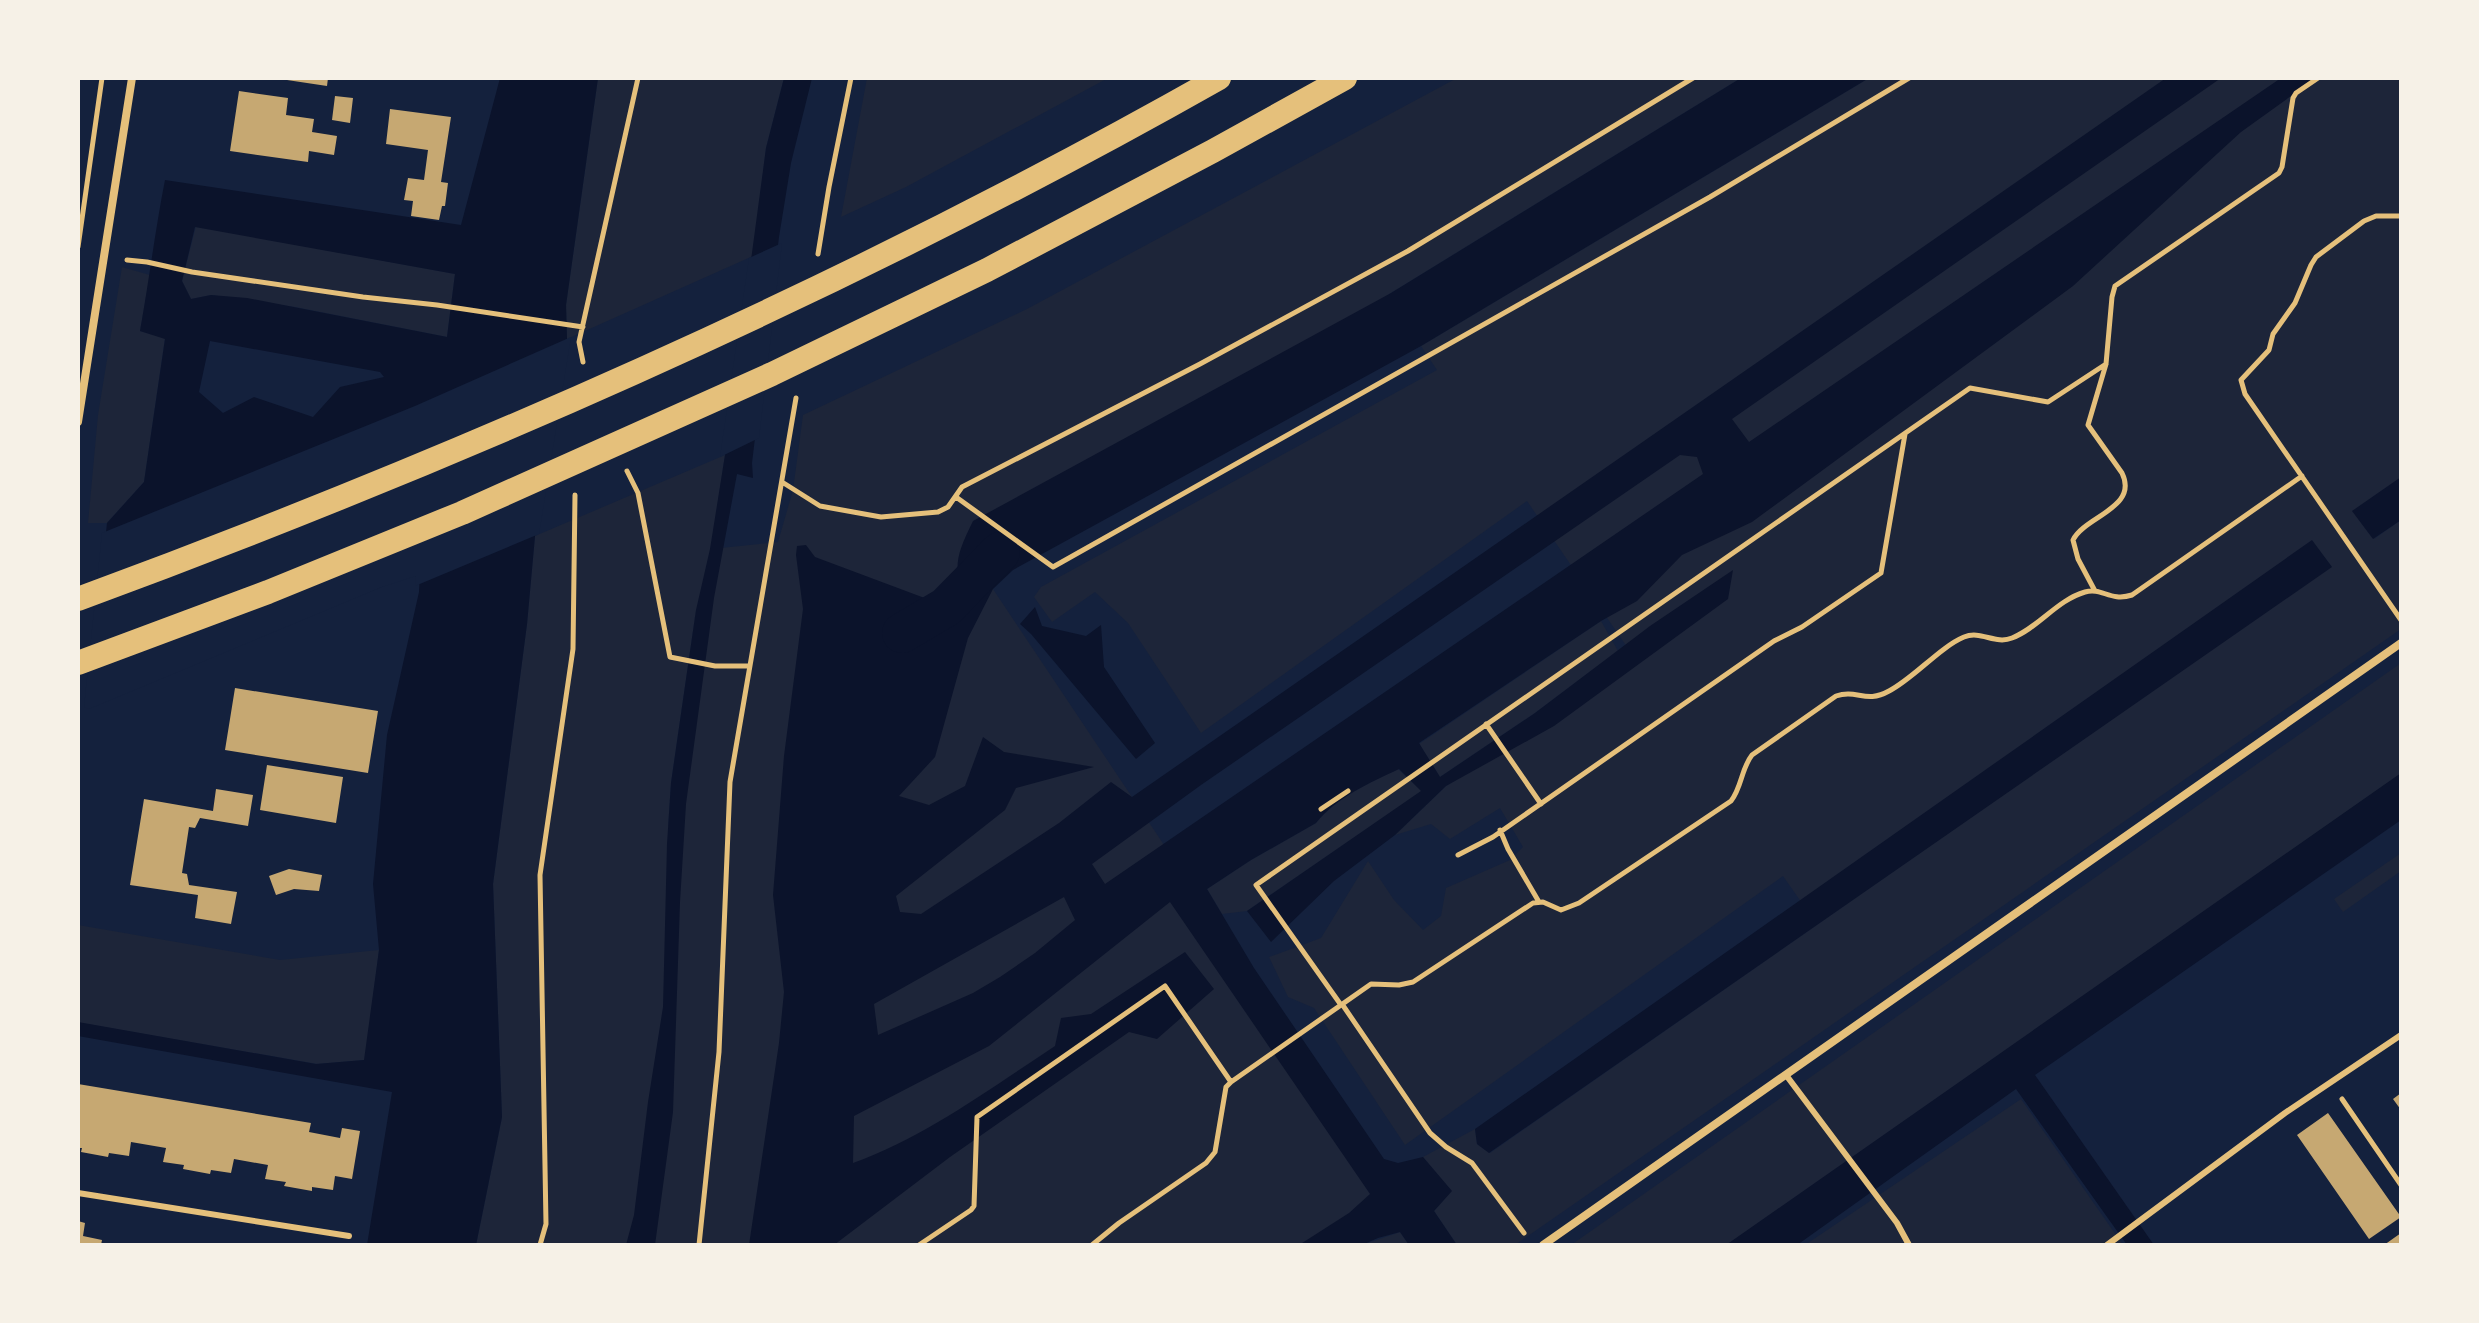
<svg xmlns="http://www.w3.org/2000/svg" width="2479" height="1323" font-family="'Varela Round',sans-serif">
	<rect width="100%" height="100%" fill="#14213d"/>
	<!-- green -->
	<path fill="#1d2539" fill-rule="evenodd" d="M 598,78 L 784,78 L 766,148 L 753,256 L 567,339 L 566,305 Z
		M 867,78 L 1108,78 L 906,187 L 841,217 Z
		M 1457,78 L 1741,78 L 1391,293 L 981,564 L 993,589 L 1404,1204 L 1334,1245 L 476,1245 L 502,1117 L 493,884 L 527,624 L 535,536 L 725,455 L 711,549 L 778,542 L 793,490 L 803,415 L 1027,309 ZM 696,610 L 668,829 L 671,783 Z
		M 1869,78 L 2401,78 L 2401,501 L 2374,539 L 2401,520 L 2401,629 L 1515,1245 L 1457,1245 L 1434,1211 L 1451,1191 L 1423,1157 L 1475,1129 L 1477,1144 L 1490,1153 L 2331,566 L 2323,556 L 1811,916 L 1783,876 L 1405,1145 L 1314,1008 L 1288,997 L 1269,957 L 1321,938 L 1368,861 L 1394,900 L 1423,930 L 1441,916 L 1446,888 L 1510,860 L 1523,847 L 1500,808 L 1450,839 L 1431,824 L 1395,835 L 1446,786 L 1638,663 L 1527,501 L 1201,733 L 1128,623 L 1095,592 L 1052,622 L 1034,597 L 1041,587 L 1437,370 L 1421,346 Z
		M 196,226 L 455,274 L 447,337 L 295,307 L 211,295 L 191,299 L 182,281 Z
		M 122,267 L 150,275 L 140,331 L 165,338 L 144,482 L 107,523 L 88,523 L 98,415 Z
		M 1601,621 L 1618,651 L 1535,713 L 1440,777 L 1419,744 Z
		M 2401,663 L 2401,774 L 1727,1245 L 1571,1245 Z
		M 1398,769 L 1422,791 L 1247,911 L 1222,914 L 1207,889 L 1251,860 L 1316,823 C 1337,797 1369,783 1398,769 Z
		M 2401,853 L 2401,871 L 2343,912 L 2334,899 Z
		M 78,925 L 280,960 L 379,950 L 365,1060 L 317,1064 L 81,1023 L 78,1021 Z
		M 2021,1099 L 2123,1245 L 1805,1245 Z
		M 1400,1232 L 1409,1245 L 1362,1245 Z"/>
	<!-- water -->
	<path fill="#0b132b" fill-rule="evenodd" d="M 500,78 L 598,78 L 566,305 L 567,339 L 535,536 L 527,624 L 493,884 L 502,1117 L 476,1245 L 367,1245 L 392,1092 L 78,1036 L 78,1022 L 316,1064 L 364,1060 L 379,950 L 373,884 L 387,735 L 419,592 L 420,571 L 88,706 L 107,523 L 144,482 L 165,339 L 140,331 C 149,281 155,231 165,180 L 461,225 ZM 195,227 L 455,274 L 447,337 L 247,298 L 211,295 L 191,299 L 182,281 ZM 210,341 L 380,372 L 384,377 L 340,387 L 313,417 L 254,397 L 223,413 L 199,392 Z
		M 784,78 L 812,78 L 791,163 L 779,237 L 752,463 L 753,478 L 737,474 L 714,598 L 686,804 L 680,902 L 673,1112 L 655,1245 L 626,1245 L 634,1215 L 648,1102 L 663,1007 L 667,844 L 671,783 L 696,610 L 710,549 L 725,455 L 766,148 Z
		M 1741,78 L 1869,78 L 1421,346 L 1013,570 L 993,589 L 968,638 L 935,757 L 899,796 L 929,805 L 965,786 L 983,737 L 1004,752 L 1094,767 L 1016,788 L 1005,810 L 896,896 L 900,912 L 921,914 L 1059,823 L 1111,782 L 1132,797 L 2166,78 L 2221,78 L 1732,419 L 1749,442 L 2281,78 L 2316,78 L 2241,132 L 2073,286 L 1752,522 L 1682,555 L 1637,601 L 1601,621 L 1419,743 L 1440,777 L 1535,713 L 1650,626 L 1733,570 L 1728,599 L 1554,726 L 1446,786 L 1395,835 L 1334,881 L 1271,942 L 1247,911 L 1421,791 L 1399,769 C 1369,783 1337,797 1316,823 L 1251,860 L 1207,889 L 1254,968 L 1384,1159 L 1398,1163 L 1423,1157 L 1452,1191 L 1434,1211 L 1457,1245 L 1409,1245 L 1400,1232 L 1378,1238 L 1362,1245 L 1299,1245 L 1349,1213 L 1370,1194 L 1170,902 L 989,1046 L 854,1116 L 853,1163 C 925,1137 991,1088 1055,1046 L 1061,1018 L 1091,1014 L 1185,952 L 1214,989 L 1157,1039 L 1129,1032 L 950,1157 L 834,1245 L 749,1245 L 779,1043 L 784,992 L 773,895 L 784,756 L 803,609 L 796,555 L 797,546 L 806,545 L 815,557 L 954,609 L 964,603 C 953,565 956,556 973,521 L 1391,293 ZM 1680,455 L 1697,457 L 1703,474 L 1105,884 L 1092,864 L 1201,785 ZM 1064,897 L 1075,920 L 1035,953 L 1000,977 L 973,993 L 878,1035 L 874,1004 Z
		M 2401,477 L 2401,520 L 2373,539 L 2352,511 Z
		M 2312,540 L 2332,567 L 1489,1153 L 1477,1144 L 1475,1129 Z
		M 1035,607 L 1042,626 L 1086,636 L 1101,625 L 1104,667 L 1155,743 L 1136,759 L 1031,634 L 1020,624 Z
		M 2401,773 L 2401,820 L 2035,1075 L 2154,1245 L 2127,1245 L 2016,1089 L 1797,1245 L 1726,1245 Z"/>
	<!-- pier -->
	<path fill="#14213d" d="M 782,243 L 759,438 L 720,457 L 749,258 Z
		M 571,337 L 539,534 L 415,586 L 416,576 L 382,587 L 89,709 L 84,707 L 102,533 L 415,406 Z"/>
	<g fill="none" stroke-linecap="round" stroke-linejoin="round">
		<!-- canal -->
		<path stroke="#0b132b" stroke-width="40" d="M 902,633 L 946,607 L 1000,552"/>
	</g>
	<!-- building -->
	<path fill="#c6a872" d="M 287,78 L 328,78 L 327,86 L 287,80 Z
		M 239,91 L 288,98 L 286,115 L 314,119 L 312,132 L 337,136 L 334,155 L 309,151 L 308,162 L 230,151 Z
		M 335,96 L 353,98 L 350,123 L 332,120 Z
		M 390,109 L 451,117 L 441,182 L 448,183 L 445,206 L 442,206 L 439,220 L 411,216 L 413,201 L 404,200 L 408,178 L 424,180 L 428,150 L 386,144 Z
		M 235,688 L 378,711 L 368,773 L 225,750 Z
		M 267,765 L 343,777 L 336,823 L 260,810 Z
		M 216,789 L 253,795 L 248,826 L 200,818 L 195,828 L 189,827 L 182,873 L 187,874 L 189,885 L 237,892 L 231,924 L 195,918 L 198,895 L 130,885 L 144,799 L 213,811 Z
		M 289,869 L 322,875 L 319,891 L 294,889 L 276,895 L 269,876 Z
		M 78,1084 L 311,1123 L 309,1132 L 340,1138 L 342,1128 L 360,1131 L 352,1179 L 335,1176 L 333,1190 L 312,1187 L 312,1191 L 284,1186 L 286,1182 L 265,1179 L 268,1165 L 234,1159 L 231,1173 L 211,1170 L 210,1174 L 183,1169 L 184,1165 L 163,1162 L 166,1148 L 131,1142 L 129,1156 L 109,1153 L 108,1157 L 81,1152 L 82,1148 L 78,1148 Z
		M 2401,1093 L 2401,1110 L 2393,1099 Z
		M 2328,1113 L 2401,1217 L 2369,1239 L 2297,1135 Z
		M 78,1221 L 85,1223 L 83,1236 L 102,1240 L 101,1245 L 78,1245 Z
		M 2401,1233 L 2401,1245 L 2384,1245 Z"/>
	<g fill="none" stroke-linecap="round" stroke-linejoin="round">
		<!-- path -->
		<path stroke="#e5c07b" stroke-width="5" d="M 2401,216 L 2376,216 L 2364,221 L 2316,257 L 2311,265 L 2295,303 L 2273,334 L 2269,350 L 2241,380 L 2245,394 L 2401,620
			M 78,247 L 102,78
			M 818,254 L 829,187 L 851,78
			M 127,260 L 147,262 L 192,272 L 363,297 L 437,305 L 583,327
			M 583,362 L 579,342 L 638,78
			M 627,471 L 638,493 L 670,657 L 715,666 L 749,666
			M 782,482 L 820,506 L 881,517 L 938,512 L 948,507 L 962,487 L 1200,364 L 1408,251 L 1693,78
			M 956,497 L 1053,567 L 1710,197 L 1909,78
			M 2095,591 L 2078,559 L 2073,540 C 2085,516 2139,508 2122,473 L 2088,425 L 2106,364 L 2112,297 L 2115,286 L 2279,173 L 2282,167 L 2293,98 L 2296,93 L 2318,78
			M 1486,724 L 1541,804
			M 1321,809 L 1348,791
			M 1500,830 L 1508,849 L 1539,902
			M 1458,855 L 1493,837 L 1774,641 L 1802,627 L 1881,573 L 1905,434
			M 1342,1004 L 1430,1133 L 1446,1147 L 1472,1163 L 1524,1233
			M 1341,1005 L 1256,885 L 1970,388 L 2048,402 L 2106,364
			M 1231,1082 L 1371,984 L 1399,985 L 1413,982 L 1533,903 L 1543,902 L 1561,910 L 1579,903 L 1731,801 C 1742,787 1741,769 1752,755 L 1836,696 C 1857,689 1866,704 1889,691 C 1914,678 1940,647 1964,637 C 1981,630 1995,645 2012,638 C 2038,628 2057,600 2085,592 C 2102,587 2110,602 2132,595 L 2302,476
			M 2342,1099 L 2401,1185
			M 540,1245 L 546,1224 L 540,875 L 573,649 L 575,495
			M 699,1245 L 719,1052 L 730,782 L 796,398
			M 919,1245 L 971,1210 L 974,1206 L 977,1117 L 1165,986 L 1231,1082 L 1226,1087 L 1215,1152 L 1206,1163 L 1119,1223 L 1092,1245"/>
		<!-- service -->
		<path stroke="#e5c07b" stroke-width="6" d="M 1786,1075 L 1897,1223 L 1909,1245
			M 78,1193 L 349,1236
			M 2107,1245 L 2285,1113 L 2401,1035"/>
		<!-- minor -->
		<path stroke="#e5c07b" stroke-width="8" d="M 78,422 L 132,78
			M 1543,1245 L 2401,643"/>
		<!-- motorway -->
		<path stroke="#e5c07b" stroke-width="24" d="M 78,599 C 471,454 855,284 1219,78
			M 78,663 L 268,592 L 462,513 L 772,374 L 987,270 L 1213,151 L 1345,78"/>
	</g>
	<!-- border -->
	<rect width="2479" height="1323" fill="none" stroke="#f6f1e7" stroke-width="160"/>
</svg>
